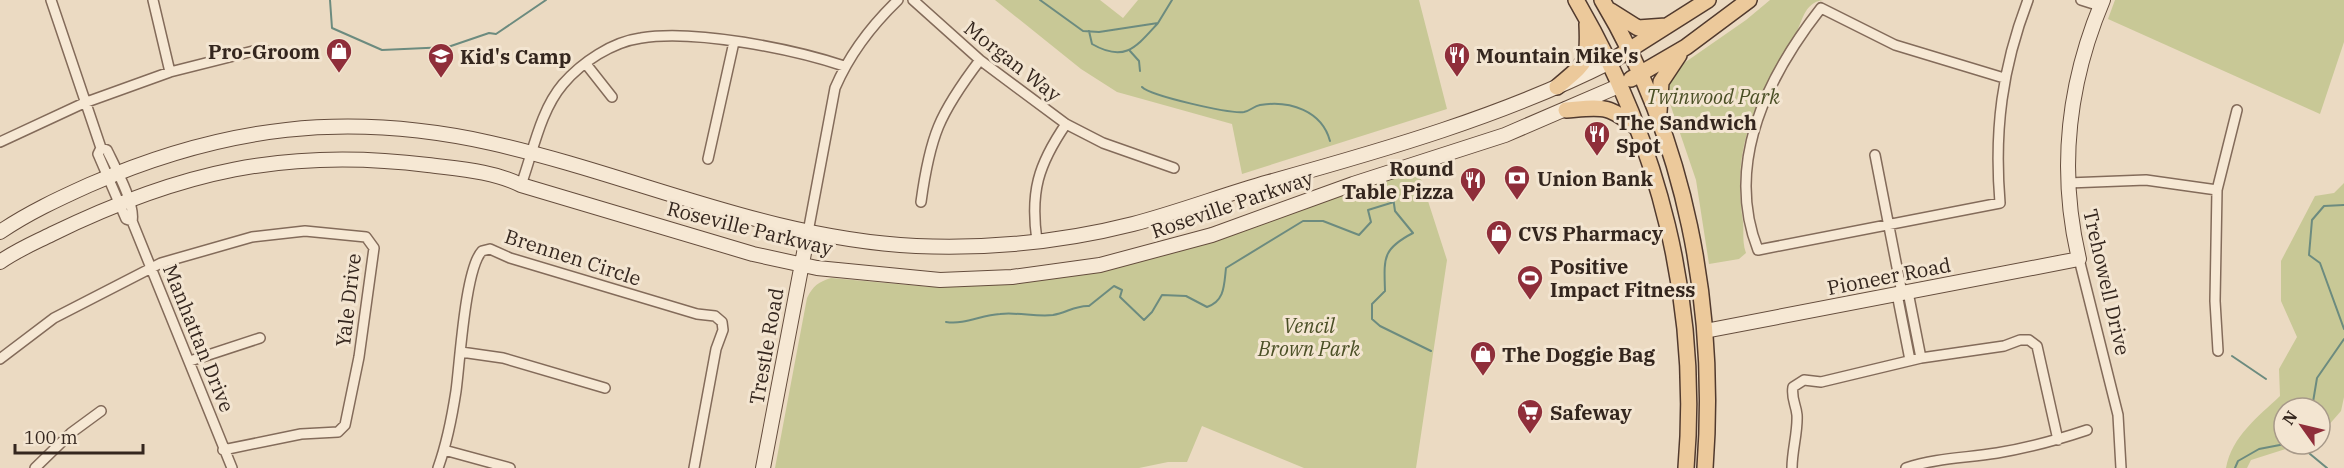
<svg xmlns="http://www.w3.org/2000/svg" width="2344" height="468" font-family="'IBM Plex Serif',serif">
	<rect width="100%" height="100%" fill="#ebdac2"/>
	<!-- green -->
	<path fill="#c8c896" d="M 995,0 L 1100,0 L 1123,18 L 1138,0 L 1419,0 L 1447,109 L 1242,174 L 1232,124 L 1117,92 L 1081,69 Z
		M 1770,0 L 1823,0 C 1803,3 1803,22 1794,37 C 1756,100 1731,146 1743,222 C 1744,233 1742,242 1746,253 L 1739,259 L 1709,264 L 1696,180 L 1666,92 L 1667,80 L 1674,70 L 1746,20 Z
		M 2115,0 L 2344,0 L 2344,42 L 2320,114 L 2108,19 Z
		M 1418,170 L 1447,260 L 1416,468 L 1304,468 L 1202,426 L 1187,462 L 1168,462 L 1139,468 L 775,468 L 807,298 C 813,286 818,282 831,278 L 931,287 L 1062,274 L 1197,242 Z
		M 2344,183 L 2344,397 L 2341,411 L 2320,435 L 2320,408 L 2284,408 L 2284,444 L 2301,444 L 2251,460 L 2247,468 L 2226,468 C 2232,436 2258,417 2280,396 L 2279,369 L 2297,337 L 2281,301 L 2281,261 L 2315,196 L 2334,193 Z"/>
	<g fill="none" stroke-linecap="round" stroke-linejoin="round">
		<!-- stream -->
		<path stroke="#6c8b7f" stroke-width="2" d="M 330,0 L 332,28 L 382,50 L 448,47 L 489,33 L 496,34 L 546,0
			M 1040,0 L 1083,31 L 1099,32 L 1158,23 L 1172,0
			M 1089,31 L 1092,44 C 1125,63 1136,47 1158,23
			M 1130,51 L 1139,61 L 1140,71
			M 1142,87 C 1151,96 1230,114 1244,112 C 1250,111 1254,106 1260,105 C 1290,100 1322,111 1330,141
			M 1393,197 L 1395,211 L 1413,233 C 1382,249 1384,258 1385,291 L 1372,304 L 1372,319 L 1380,326 L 1431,351
			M 2344,205 L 2324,206 L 2312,220 L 2309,255 L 2320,263 L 2344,329
			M 946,322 C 965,325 981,315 1000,314 C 1018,312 1036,317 1053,315 C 1066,313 1076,305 1089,306 L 1114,286 L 1122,290 L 1120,297 L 1144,320 L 1152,312 L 1162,295 L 1186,296 L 1207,307 C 1225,301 1224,285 1226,268 L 1303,221 L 1323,221 L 1359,235 L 1371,222 L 1368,210 L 1394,202
			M 2232,356 L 2266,379
			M 2312,408 L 2317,378 L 2344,339
			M 2298,444 L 2327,468
			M 2235,468 L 2238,461 L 2259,449 L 2285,444"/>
		<!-- street casing -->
		<g stroke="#836b5a" stroke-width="12">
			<path id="street" d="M 51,0 L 101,148 L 98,154 L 126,219 L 132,221
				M 153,0 L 170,72
				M 913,0 L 980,60 L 1066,124 L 1103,143 L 1174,168
				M 2081,0 L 2100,6
				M 586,64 L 612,97
				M 2004,78 L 1895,45 L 1821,8 C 1767,77 1724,163 1758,250 L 2000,203 C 1994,130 2002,68 2028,0
				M 0,142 L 84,103 L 170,72 L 257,50 L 284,54
				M 101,148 L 107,150 C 114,165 136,205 132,221 L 232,468
				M 1875,155 L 1902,293
				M 708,159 L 734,42
				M 2068,183 L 2146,180 L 2217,190
				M 521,185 C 533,152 540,111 563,84 C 582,62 612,42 641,38 C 694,29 793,49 844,66
				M 921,202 C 930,136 939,114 980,60
				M 808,232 L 835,88 C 850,53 871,26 898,0
				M 1037,241 C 1030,192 1038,165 1066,124
				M 2079,259 L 2118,415 L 2121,468
				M 1908,292 L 1921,358
				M 1897,294 L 1910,360
				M 2218,351 L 2215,301 L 2217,190 L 2237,110
				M 461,352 L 503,358 L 605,388
				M 0,359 L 54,318 L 161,263 L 252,237 L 305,231 L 366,237 L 374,248 L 359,357 L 345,425 L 338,432 L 301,434 L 223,450
				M 190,361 L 260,338
				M 444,450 L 510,468
				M 35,468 L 71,433 L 101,411
				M 438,468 C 447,443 452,417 456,391 C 460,362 465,269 482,251 L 490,249 L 510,258 L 697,314 L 715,316 L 722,322 L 723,330 L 716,349 L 694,468
				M 1792,468 C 1792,450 1798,432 1797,415 C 1796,404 1791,399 1793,387 L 1804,380 L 1821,382 L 1921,358 L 2004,346 L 2020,340 L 2029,340 L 2037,346 L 2058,440
				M 1906,468 C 1936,458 1966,458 1997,453 C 2028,448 2057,440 2087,430"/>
		</g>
		<!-- secondary casing -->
		<g stroke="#654d3d" stroke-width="16">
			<path id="secondary" d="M 0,232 C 28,213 58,199 89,185 C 224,126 347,111 491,143 C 634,175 768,239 916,246 C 988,249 1062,242 1133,224 C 1179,212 1223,195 1269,182 C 1384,150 1503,116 1610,62
				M 0,262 C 17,250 34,243 52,234 C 179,172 286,147 428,165 C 459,169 493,171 521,185 L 753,254 L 817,268 L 940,280 L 1012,277 L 1100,265 L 1212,235 L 1353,184 L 1505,135 L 1621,85
				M 1705,331 L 2079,259 C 2058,170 2068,83 2103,0
				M 763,468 L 808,232"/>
		</g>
		<!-- primary casing -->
		<g stroke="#513a2e" stroke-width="18">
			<path id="primary" d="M 1576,0 C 1659,142 1700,303 1686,468
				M 1602,0 C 1686,140 1717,306 1705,468
				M 1611,11 L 1638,28 L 1666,26
				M 1610,62 L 1708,0
				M 1631,79 L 1686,47 L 1749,0
				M 1557,87 C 1586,62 1589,64 1587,24
				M 1566,110 C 1603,107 1607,104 1637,128
				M 1659,112 L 1661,82 L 1679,55"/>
		</g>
		<!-- street -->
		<use href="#street" stroke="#f6e8d4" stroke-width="9"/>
		<!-- secondary -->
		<use href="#secondary" stroke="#f6e8d4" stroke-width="14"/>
		<!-- primary -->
		<use href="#primary" stroke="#ecc99b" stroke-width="15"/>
	</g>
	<!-- icons -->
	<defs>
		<g id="shop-pin" transform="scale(1.35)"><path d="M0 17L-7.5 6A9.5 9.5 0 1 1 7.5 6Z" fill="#8f2e3a" stroke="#f3e5d1"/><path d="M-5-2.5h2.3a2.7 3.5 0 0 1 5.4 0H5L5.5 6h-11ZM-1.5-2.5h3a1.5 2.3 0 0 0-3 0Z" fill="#fff"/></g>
		<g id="restaurant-pin" transform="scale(1.35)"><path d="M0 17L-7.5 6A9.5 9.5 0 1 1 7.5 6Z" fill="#8f2e3a" stroke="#f3e5d1"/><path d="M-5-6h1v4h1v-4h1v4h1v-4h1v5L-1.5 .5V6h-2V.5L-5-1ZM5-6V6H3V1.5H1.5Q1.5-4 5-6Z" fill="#fff"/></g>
		<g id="school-pin" transform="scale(1.35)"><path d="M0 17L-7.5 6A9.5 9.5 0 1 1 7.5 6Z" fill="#8f2e3a" stroke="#f3e5d1"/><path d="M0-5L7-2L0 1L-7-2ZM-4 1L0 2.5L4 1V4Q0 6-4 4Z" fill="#fff"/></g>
		<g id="bank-pin" transform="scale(1.35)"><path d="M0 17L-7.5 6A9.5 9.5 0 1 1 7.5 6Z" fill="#8f2e3a" stroke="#f3e5d1"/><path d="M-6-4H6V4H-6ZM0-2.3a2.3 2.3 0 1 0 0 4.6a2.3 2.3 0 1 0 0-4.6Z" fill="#fff"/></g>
		<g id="stadium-pin" transform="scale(1.35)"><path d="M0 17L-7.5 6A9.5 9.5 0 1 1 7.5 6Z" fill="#8f2e3a" stroke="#f3e5d1"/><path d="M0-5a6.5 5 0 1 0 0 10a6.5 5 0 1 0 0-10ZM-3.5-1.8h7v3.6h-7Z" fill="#fff"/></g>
		<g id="supermarket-pin" transform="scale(1.35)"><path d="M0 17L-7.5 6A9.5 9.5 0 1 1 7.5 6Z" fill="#8f2e3a" stroke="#f3e5d1"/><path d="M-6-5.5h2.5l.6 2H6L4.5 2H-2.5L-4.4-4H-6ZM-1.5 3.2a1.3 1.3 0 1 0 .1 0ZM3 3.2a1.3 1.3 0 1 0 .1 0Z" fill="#fff"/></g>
	</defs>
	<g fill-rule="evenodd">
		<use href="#shop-pin" x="339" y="51"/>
		<use href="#restaurant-pin" x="1457" y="55"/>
		<use href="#school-pin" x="441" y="56"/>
		<use href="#restaurant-pin" x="1597" y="134"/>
		<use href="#bank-pin" x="1517" y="178"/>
		<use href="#restaurant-pin" x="1473" y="180"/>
		<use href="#shop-pin" x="1499" y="233"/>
		<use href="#stadium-pin" x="1530" y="278"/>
		<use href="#shop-pin" x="1483" y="354"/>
		<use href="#supermarket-pin" x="1530" y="412"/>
	</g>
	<g text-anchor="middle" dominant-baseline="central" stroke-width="6" stroke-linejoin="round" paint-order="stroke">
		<!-- poi labels -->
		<g font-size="20" font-weight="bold" fill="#34261e" stroke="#f3e5d1" text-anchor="start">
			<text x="320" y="51" text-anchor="end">Pro-Groom</text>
			<text x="1476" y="55">Mountain Mike's</text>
			<text x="460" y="56">Kid's Camp</text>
			<text x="1616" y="122">The Sandwich<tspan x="1616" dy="23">Spot</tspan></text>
			<text x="1454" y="168" text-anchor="end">Round<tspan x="1454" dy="23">Table Pizza</tspan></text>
			<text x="1537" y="178">Union Bank</text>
			<text x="1518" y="233">CVS Pharmacy</text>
			<text x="1550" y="266">Positive<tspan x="1550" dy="23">Impact Fitness</tspan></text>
			<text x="1502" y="354">The Doggie Bag</text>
			<text x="1550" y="412">Safeway</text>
		</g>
		<!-- street labels -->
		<g font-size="20" fill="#34261e" stroke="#f3e5d1">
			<text transform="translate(1013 61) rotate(38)">Morgan Way</text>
			<text transform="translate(1232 204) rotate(-19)">Roseville Parkway</text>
			<text transform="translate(750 228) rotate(14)">Roseville Parkway</text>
			<text transform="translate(573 257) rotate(18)">Brennen Circle</text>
			<text transform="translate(1889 276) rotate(-11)">Pioneer Road</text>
			<text transform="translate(2107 282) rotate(77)">Trehowell Drive</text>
			<text transform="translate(348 300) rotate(-83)">Yale Drive</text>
			<text transform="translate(199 338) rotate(68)">Manhattan Drive</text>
			<text transform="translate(766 346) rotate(-80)">Trestle Road</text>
		</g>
		<!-- park labels -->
		<g font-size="20" font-style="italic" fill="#4a4f25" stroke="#f3e5d1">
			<text x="1713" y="96">Twinwood Park</text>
			<text x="1309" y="325">Vencil<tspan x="1309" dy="23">Brown Park</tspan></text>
		</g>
	</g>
	<!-- north arrow -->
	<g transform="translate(2302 426) rotate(304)"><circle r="28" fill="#f3e5d1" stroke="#a79989" stroke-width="1.5"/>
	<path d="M0-4.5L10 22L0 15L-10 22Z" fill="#8f2e3a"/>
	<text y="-9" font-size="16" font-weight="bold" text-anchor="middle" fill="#34261e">N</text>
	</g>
	<!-- scale -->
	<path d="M15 444v9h128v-9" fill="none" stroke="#34261e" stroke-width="3"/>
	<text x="24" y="444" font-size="18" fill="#34261e" stroke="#f3e5d1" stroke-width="4.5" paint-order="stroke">100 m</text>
</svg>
